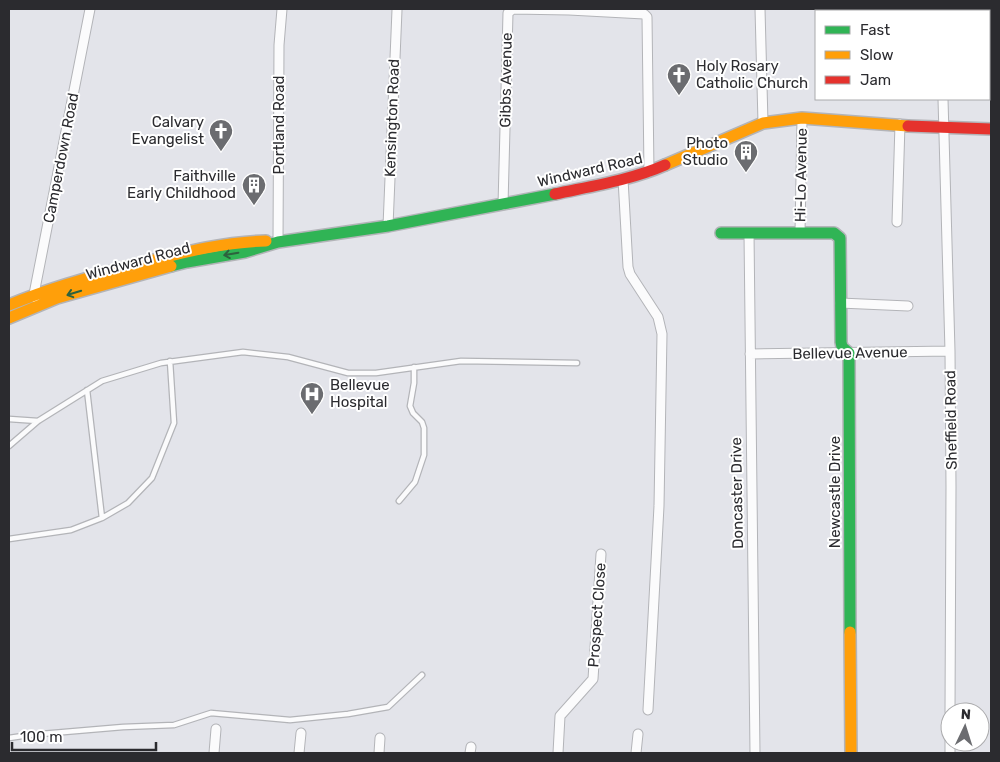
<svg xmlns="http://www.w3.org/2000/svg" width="1000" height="762" font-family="Rubik,sans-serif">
	<rect width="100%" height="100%" fill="#e3e4ea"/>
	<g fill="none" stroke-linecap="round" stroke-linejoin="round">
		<!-- lane casing -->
		<g stroke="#b3b4b8" stroke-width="7">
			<path id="lane" d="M 87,390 L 102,518
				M 9,419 L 38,421
				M 9,446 L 38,421 L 102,381 L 161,363 L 243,352 L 288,357 L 348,373 L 376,373 L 461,361 L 577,363
				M 399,501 L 415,482 L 424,455 L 424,428 L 422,422 L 413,413 L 410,406 L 414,383 L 414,367
				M 9,539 L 71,530 L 102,518 L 128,503 L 152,478 L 174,423 L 170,361
				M 9,738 L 29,735 L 123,727 L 174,725 L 211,713 L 290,720 L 348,714 L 388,707 L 422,675"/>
		</g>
		<!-- street casing -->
		<g stroke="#b3b4b8" stroke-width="11">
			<path id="street" d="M 760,9 L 763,123
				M 944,11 L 944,9
				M 943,99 L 950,351 L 951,487 L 950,712
				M 623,179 L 628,267 L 630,274 L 658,317 L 662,334 L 659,506 L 648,710
				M 503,205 L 508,13 L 513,9 L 569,10 L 644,14 L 647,17 L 649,172
				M 897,222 L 900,124
				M 388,226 L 397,10
				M 749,233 L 755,753
				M 800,233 L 802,118
				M 278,242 L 279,45 L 282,9
				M 35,298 L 34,294 L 90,9
				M 840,303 L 908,306
				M 750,354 L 950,351
				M 214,753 L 216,729
				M 299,753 L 301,733
				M 379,753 L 380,738
				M 470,753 L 471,747
				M 558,753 L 560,716 L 593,679 L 601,554
				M 636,753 L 638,734
				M 950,753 L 950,738"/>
		</g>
		<!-- fast casing -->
		<g stroke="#b3b4b8" stroke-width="14">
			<path id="fast" d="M 721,233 L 834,233 L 840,238 L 841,342 L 842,347 L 849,353 L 850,632
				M 171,266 L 187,262 L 245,252 L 278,242 L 388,226 L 555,194"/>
		</g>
		<!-- slow casing -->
		<g stroke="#b3b4b8" stroke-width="14">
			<path id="slow" d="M 665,165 L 763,123 L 802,118 L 908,126
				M 9,305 C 50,288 91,277 134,265 C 178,254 220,242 266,241
				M 9,318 L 57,298 L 171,266
				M 850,632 L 851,753"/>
		</g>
		<!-- jam casing -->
		<g stroke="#b3b4b8" stroke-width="14">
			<path id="jam" d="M 908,126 L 991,129
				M 555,194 C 592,186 631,180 665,165"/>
		</g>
		<!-- lane -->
		<use href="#lane" stroke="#fbfbfc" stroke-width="4.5"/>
		<!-- street -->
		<use href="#street" stroke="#fbfbfc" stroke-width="9"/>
		<!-- fast -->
		<use href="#fast" stroke="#30b455" stroke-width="11"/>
		<!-- slow -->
		<use href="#slow" stroke="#ff9f0a" stroke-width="11"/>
		<!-- jam -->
		<use href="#jam" stroke="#e5322d" stroke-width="11"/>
	</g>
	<!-- one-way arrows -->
	<defs><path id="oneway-shaft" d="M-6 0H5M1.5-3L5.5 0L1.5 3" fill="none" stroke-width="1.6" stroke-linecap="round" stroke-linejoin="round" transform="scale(1.25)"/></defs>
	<g stroke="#2d623e">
		<use href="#oneway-shaft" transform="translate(231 254) rotate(170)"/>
		<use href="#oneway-shaft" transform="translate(74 293) rotate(163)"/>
	</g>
	<!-- icons -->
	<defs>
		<g id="church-pin" transform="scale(1.25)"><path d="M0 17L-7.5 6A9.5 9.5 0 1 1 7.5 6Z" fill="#6b6c70" stroke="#fff"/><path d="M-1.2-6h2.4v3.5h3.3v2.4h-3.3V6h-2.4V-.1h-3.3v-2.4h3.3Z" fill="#fff"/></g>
		<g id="building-pin" transform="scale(1.25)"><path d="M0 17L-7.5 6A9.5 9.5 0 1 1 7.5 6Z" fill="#6b6c70" stroke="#fff"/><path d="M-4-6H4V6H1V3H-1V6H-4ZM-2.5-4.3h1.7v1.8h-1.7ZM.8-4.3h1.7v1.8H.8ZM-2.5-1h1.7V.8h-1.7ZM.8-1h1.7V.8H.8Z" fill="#fff"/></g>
		<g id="hospital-pin" transform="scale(1.25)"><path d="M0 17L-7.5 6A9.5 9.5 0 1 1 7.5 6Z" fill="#6b6c70" stroke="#fff"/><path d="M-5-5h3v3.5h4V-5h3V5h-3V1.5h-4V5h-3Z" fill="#fff"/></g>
	</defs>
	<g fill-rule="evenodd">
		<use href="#church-pin" x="679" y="75"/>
		<use href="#church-pin" x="221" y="131"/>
		<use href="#building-pin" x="746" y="152"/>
		<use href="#building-pin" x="254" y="185"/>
		<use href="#hospital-pin" x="312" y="394"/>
	</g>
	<g text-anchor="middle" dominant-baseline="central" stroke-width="4" stroke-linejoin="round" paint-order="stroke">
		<!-- poi labels -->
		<g font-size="15" fill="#2b2b2f" stroke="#fff" text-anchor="end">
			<text x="696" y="66" text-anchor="start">Holy Rosary<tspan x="696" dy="17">Catholic Church</tspan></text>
			<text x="204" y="122">Calvary<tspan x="204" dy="17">Evangelist</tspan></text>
			<text x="728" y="143">Photo<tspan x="728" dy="17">Studio</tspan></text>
			<text x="236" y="176">Faithville<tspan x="236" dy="17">Early Childhood</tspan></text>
			<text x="330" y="385" text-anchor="start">Bellevue<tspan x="330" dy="17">Hospital</tspan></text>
		</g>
		<!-- street labels -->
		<g font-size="15" fill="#2b2b2f" stroke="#fff">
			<text transform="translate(506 80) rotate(-89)">Gibbs Avenue</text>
			<text transform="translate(392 118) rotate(-88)">Kensington Road</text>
			<text transform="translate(279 125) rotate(-90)">Portland Road</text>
			<text transform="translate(61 158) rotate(-79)">Camperdown Road</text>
			<text transform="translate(590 170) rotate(-13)">Windward Road</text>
			<text transform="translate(801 175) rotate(-89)">Hi-Lo Avenue</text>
			<text transform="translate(138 261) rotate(-15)">Windward Road</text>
			<text transform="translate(850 353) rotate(-1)">Bellevue Avenue</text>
			<text transform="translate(951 420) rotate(-91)">Sheffield Road</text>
			<text transform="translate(835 492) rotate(-90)">Newcastle Drive</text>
			<text transform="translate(737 493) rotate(-91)">Doncaster Drive</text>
			<text transform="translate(597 615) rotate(-86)">Prospect Close</text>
		</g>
	</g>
	<!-- border -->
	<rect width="1000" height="762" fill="none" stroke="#2b2b2f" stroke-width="20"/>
	<!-- legend -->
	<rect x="815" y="10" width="175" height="90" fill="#ffffff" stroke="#aaaaac"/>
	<rect x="825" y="26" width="25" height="8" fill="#30b455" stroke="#aaaaac"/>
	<text x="860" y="35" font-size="15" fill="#2b2b2f">Fast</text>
	<rect x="825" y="51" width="25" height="8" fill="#ff9f0a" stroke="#aaaaac"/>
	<text x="860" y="60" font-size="15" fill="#2b2b2f">Slow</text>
	<rect x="825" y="76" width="25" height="8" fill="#e5322d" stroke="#aaaaac"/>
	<text x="860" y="85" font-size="15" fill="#2b2b2f">Jam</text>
	<!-- north arrow -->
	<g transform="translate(965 727) rotate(4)"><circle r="24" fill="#ffffff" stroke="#aaaaac"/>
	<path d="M0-4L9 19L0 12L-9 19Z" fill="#6b6c70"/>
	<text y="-8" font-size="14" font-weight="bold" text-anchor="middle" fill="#2b2b2f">N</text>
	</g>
	<!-- scale -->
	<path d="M12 742v8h144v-8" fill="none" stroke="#2b2b2f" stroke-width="2.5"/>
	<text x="20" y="742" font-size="15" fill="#2b2b2f" stroke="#ffffff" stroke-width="4" paint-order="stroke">100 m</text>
</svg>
